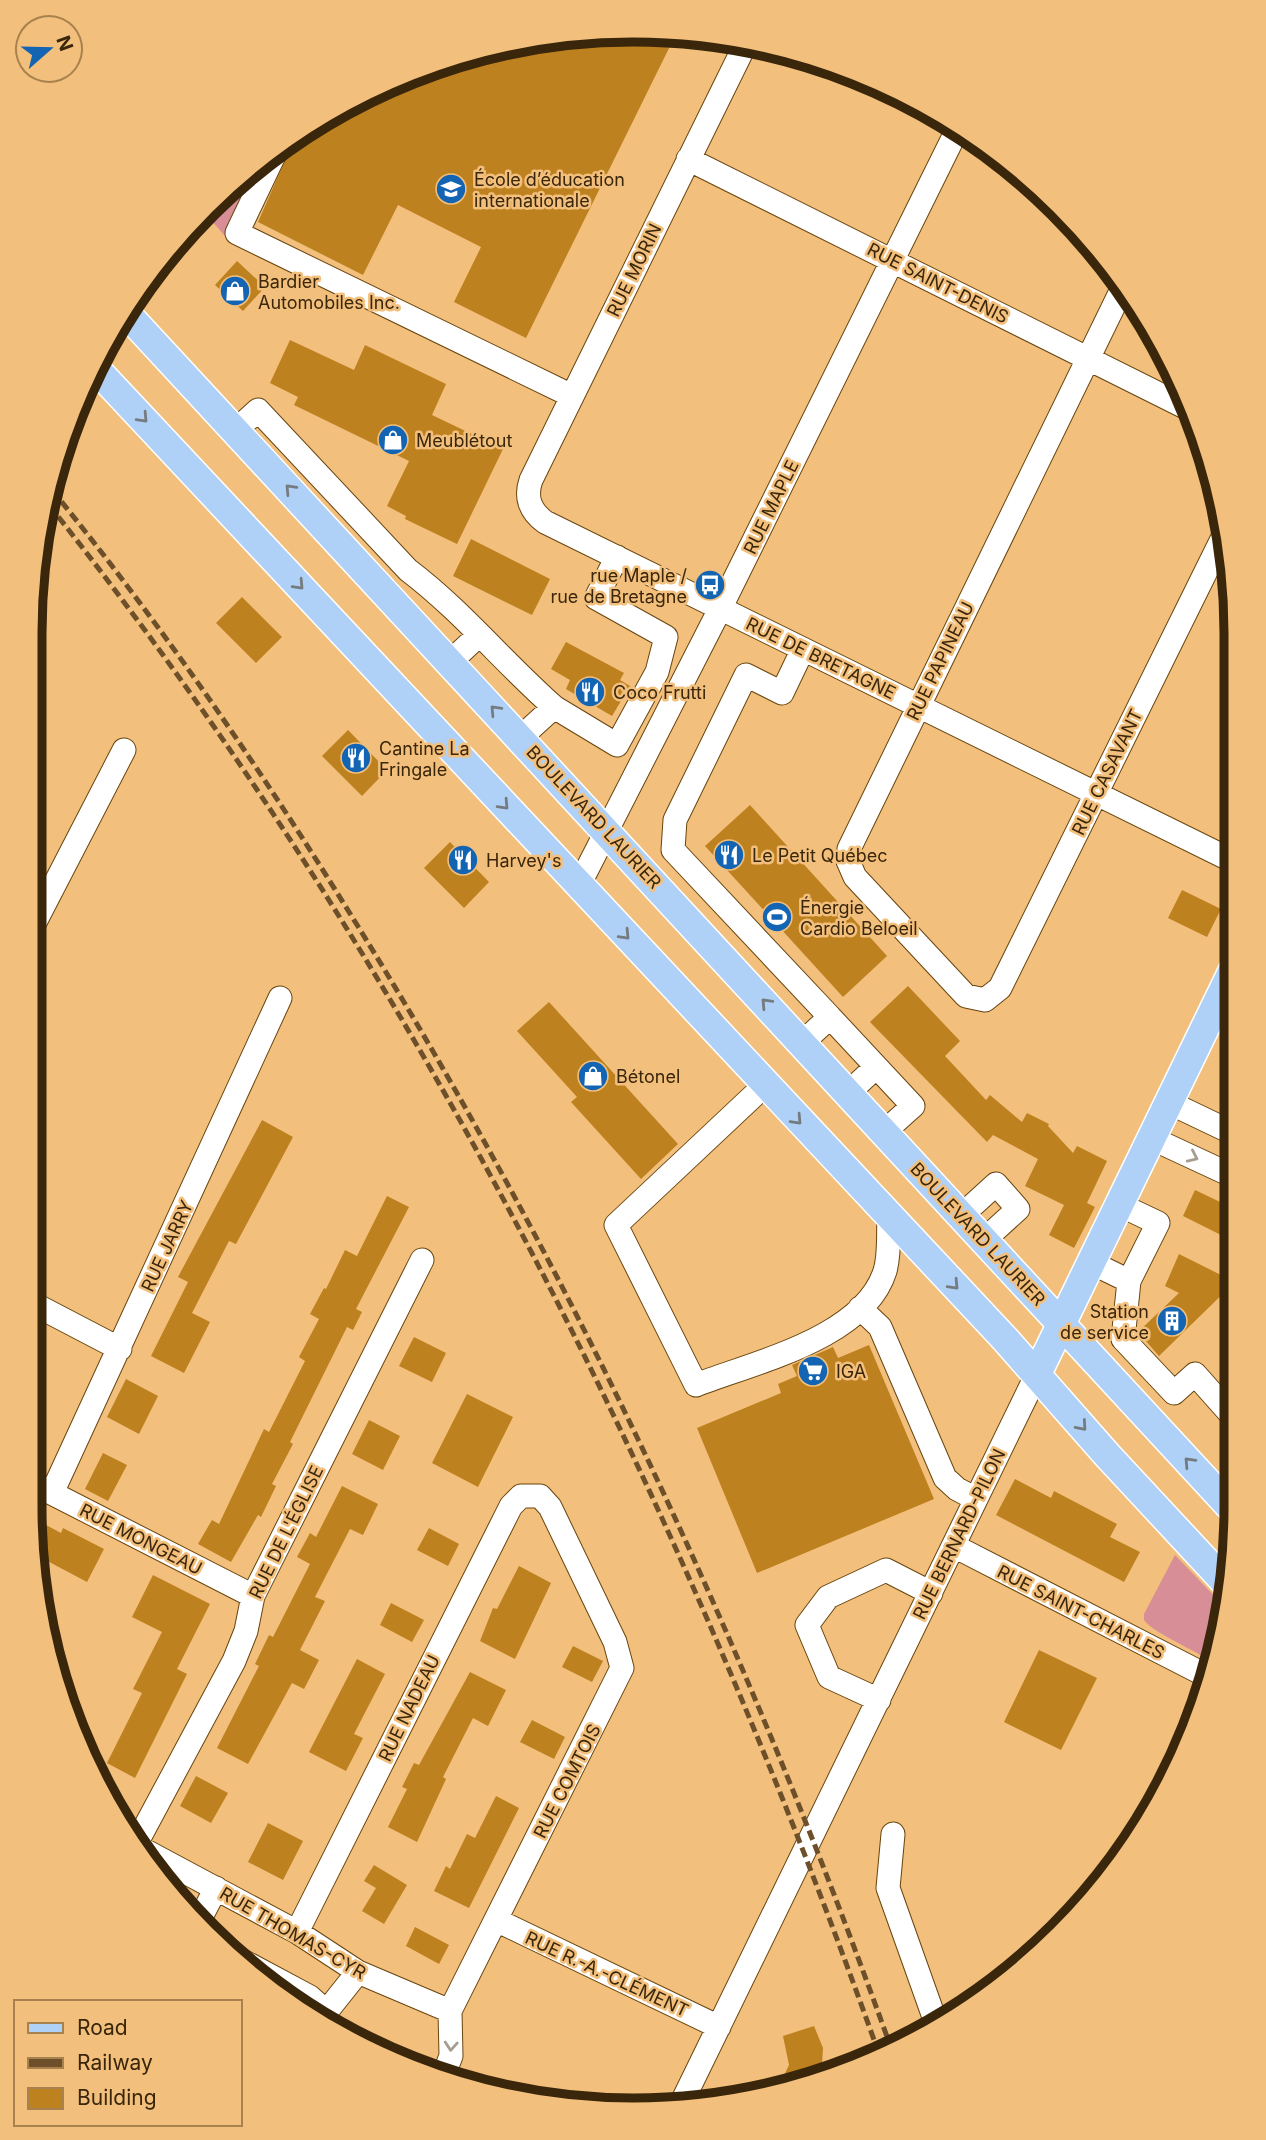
<svg xmlns="http://www.w3.org/2000/svg" width="1266" height="2140" font-family="Inter,sans-serif">
	<rect width="100%" height="100%" fill="#f2bf7c"/>
	<!-- green -->
	<path fill="#d78e96" d="M 255,167 L 225,236 L 203,211 Z
		M 1175,1555 L 1223,1605 L 1212,1663 C 1195,1649 1154,1634 1144,1620 L 1144,1614 Z"/>
	<!-- building -->
	<path fill="#be811f" d="M 633,30 L 676,34 L 526,338 L 454,302 L 481,247 L 398,205 L 363,275 L 258,222 L 298,131 L 403,76 L 516,41 Z
		M 237,261 L 265,287 L 243,311 L 215,285 Z
		M 290,340 L 354,370 L 365,345 L 446,384 L 432,415 L 503,449 L 457,544 L 405,519 L 406,516 L 387,506 L 409,461 L 294,405 L 298,397 L 270,383 Z
		M 471,539 L 550,579 L 532,615 L 453,576 Z
		M 242,597 L 282,637 L 256,663 L 216,623 Z
		M 566,642 L 624,673 L 620,680 L 630,686 L 612,716 L 566,689 L 570,680 L 551,669 Z
		M 348,730 L 387,770 L 362,796 L 322,756 Z
		M 750,805 L 887,956 L 843,997 L 705,846 Z
		M 450,842 L 489,882 L 464,908 L 424,868 Z
		M 1182,890 L 1221,909 L 1207,937 L 1168,918 Z
		M 908,986 L 960,1041 L 945,1056 L 986,1100 L 990,1095 L 1022,1122 L 1027,1113 L 1049,1124 L 1048,1126 L 1073,1153 L 1077,1146 L 1107,1161 L 1087,1203 L 1095,1207 L 1074,1248 L 1049,1235 L 1064,1205 L 1025,1186 L 1038,1159 L 993,1135 L 987,1142 L 870,1022 Z
		M 549,1002 L 678,1144 L 641,1179 L 571,1102 L 577,1097 L 517,1031 Z
		M 262,1120 L 293,1137 L 236,1244 L 229,1241 L 192,1313 L 210,1322 L 184,1373 L 151,1356 L 188,1282 L 178,1277 Z
		M 1195,1190 L 1235,1209 L 1235,1231 L 1231,1240 L 1183,1216 Z
		M 387,1196 L 409,1207 L 356,1309 L 362,1312 L 353,1330 L 347,1327 L 290,1442 L 293,1444 L 272,1484 L 276,1486 L 261,1517 L 258,1515 L 231,1562 L 198,1544 L 212,1520 L 219,1524 L 264,1429 L 269,1432 L 305,1361 L 299,1357 L 319,1319 L 310,1314 L 324,1288 L 326,1289 L 345,1250 L 357,1256 Z
		M 1179,1254 L 1235,1282 L 1159,1356 L 1138,1332 L 1179,1293 L 1165,1286 Z
		M 414,1337 L 446,1353 L 432,1382 L 399,1366 Z
		M 869,1345 L 934,1499 L 757,1573 L 697,1428 L 781,1393 L 778,1384 L 797,1376 L 792,1365 L 833,1347 L 838,1358 Z
		M 126,1379 L 158,1396 L 139,1434 L 107,1417 Z
		M 467,1394 L 513,1417 L 478,1487 L 432,1463 Z
		M 369,1420 L 400,1436 L 383,1470 L 352,1454 Z
		M 103,1453 L 127,1465 L 108,1501 L 85,1489 Z
		M 1015,1479 L 1051,1498 L 1054,1491 L 1117,1524 L 1110,1537 L 1140,1552 L 1124,1582 L 996,1515 Z
		M 342,1486 L 378,1504 L 363,1535 L 350,1529 L 315,1597 L 325,1601 L 300,1650 L 319,1660 L 304,1689 L 292,1683 L 248,1764 L 217,1748 L 259,1666 L 255,1664 L 269,1635 L 273,1637 L 310,1564 L 297,1557 L 310,1533 L 316,1537 Z
		M 31,1517 L 61,1533 L 63,1528 L 104,1549 L 87,1582 L 38,1556 Z
		M 429,1528 L 459,1544 L 448,1566 L 417,1550 Z
		M 519,1566 L 551,1583 L 515,1659 L 480,1641 L 493,1608 L 497,1609 Z
		M 153,1575 L 210,1604 L 177,1669 L 187,1674 L 135,1778 L 107,1763 L 142,1693 L 133,1689 L 162,1632 L 132,1617 Z
		M 391,1603 L 424,1620 L 412,1642 L 380,1625 Z
		M 573,1646 L 603,1661 L 592,1682 L 562,1667 Z
		M 1039,1650 L 1097,1678 L 1061,1750 L 1004,1722 Z
		M 357,1659 L 385,1674 L 354,1734 L 363,1738 L 346,1771 L 309,1752 Z
		M 470,1672 L 506,1690 L 488,1726 L 473,1718 L 443,1777 L 446,1779 L 417,1842 L 388,1827 L 407,1789 L 402,1787 L 414,1763 L 419,1765 Z
		M 532,1720 L 565,1737 L 554,1759 L 520,1742 Z
		M 196,1776 L 228,1793 L 211,1823 L 180,1806 Z
		M 496,1796 L 519,1808 L 469,1908 L 434,1891 L 446,1866 L 450,1869 L 467,1834 L 475,1838 Z
		M 268,1823 L 303,1841 L 283,1880 L 248,1862 Z
		M 374,1865 L 407,1885 L 384,1924 L 362,1911 L 376,1888 L 364,1881 Z
		M 415,1927 L 449,1945 L 439,1964 L 406,1946 Z
		M 814,2026 L 823,2048 L 821,2079 L 779,2086 L 789,2065 L 783,2036 Z"/>
	<g fill="none" stroke-linecap="round" stroke-linejoin="round">
		<!-- minor casing -->
		<g stroke="#68450e" stroke-width="25">
			<path id="minor" d="M 747,41 L 531,480 C 525,497 530,511 545,522 L 1235,862
				M 278,147 L 237,233 L 572,396
				M 688,159 L 1187,408
				M 1123,287 L 849,849 L 848,861 L 855,877 L 966,996 L 985,1000 L 1000,988 L 1225,533
				M 236,430 L 258,410 L 408,570 C 461,610 504,663 554,707
				M 450,662 L 479,635
				M 520,738 L 554,707 L 617,745 L 657,672 L 666,637 L 596,598 L 617,557
				M 579,885 L 720,609 L 959,126
				M 31,930 L 124,750
				M 830,1017 L 913,1106 L 884,1132
				M 802,1043 L 830,1017 L 673,850 L 675,820 L 746,675 L 782,693 L 803,649
				M 765,1085 L 616,1225 L 696,1385 C 755,1362 864,1338 885,1271 C 890,1254 888,1234 889,1217
				M 848,1093 L 876,1067
				M 1168,1102 L 1235,1134
				M 1151,1138 L 1235,1177
				M 1118,1204 L 1158,1223 L 1129,1281
				M 962,1215 L 996,1184 L 1018,1209 L 984,1240
				M 1090,1262 L 1129,1281 L 1123,1339 L 1174,1393 L 1195,1374 L 1235,1419
				M 30,1302 L 120,1349
				M 860,1308 L 880,1327 L 945,1478 L 957,1489 L 976,1499
				M 30,1482 L 253,1596
				M 52,1493 L 280,998
				M 954,1546 L 1209,1677
				M 879,1700 L 829,1677 L 807,1625 L 828,1597 L 886,1570 L 931,1593
				M 893,1834 L 888,1888 L 935,2020
				M 137,1842 L 234,1661 L 246,1631 L 253,1596 L 422,1260
				M 140,1848 L 297,1932 L 358,1972 L 450,2011
				M 200,1919 L 216,1888
				M 496,1920 L 719,2027
				M 297,1932 L 511,1506 L 521,1496 L 540,1496 L 550,1507 L 615,1642 L 622,1668 L 450,2011 L 451,2056 L 442,2079
				M 239,1959 L 310,1997 L 327,2012
				M 323,2016 L 358,1972
				M 682,2102 L 1037,1374"/>
		</g>
		<!-- major casing -->
		<g stroke="#fff" stroke-width="31">
			<path id="major" d="M 125,312 L 1235,1512
				M 96,369 L 1005,1339 L 1108,1456 L 1227,1584
				M 1037,1374 L 1235,966"/>
		</g>
		<!-- minor -->
		<use href="#minor" stroke="#fff" stroke-width="23"/>
		<!-- major -->
		<use href="#major" stroke="#b0d1f7" stroke-width="28"/>
		<!-- rail -->
		<path stroke="#6d5029" stroke-width="5" stroke-dasharray="10 5" stroke-linecap="butt" d="M 52,490 C 162,625 262,771 354,920 C 574,1274 749,1652 890,2045
			M 49,505 C 415,965 681,1499 878,2051"/>
	</g>
	<!-- one-way arrows -->
	<defs><path id="oneway-chevron" d="M-2-3.5L2.5 0L-2 3.5" fill="none" stroke-width="1.6" stroke-linecap="round" stroke-linejoin="round" transform="scale(1.75)"/></defs>
	<g stroke="#757c80">
		<use href="#oneway-chevron" transform="translate(143 418) rotate(47)"/>
		<use href="#oneway-chevron" transform="translate(290 489) rotate(-133)"/>
		<use href="#oneway-chevron" transform="translate(299 585) rotate(47)"/>
		<use href="#oneway-chevron" transform="translate(495 710) rotate(-133)"/>
		<use href="#oneway-chevron" transform="translate(504 805) rotate(47)"/>
		<use href="#oneway-chevron" transform="translate(625 935) rotate(47)"/>
		<use href="#oneway-chevron" transform="translate(766 1003) rotate(-133)"/>
		<use href="#oneway-chevron" transform="translate(797 1120) rotate(47)"/>
		<use href="#oneway-chevron" transform="translate(954 1285) rotate(47)"/>
		<use href="#oneway-chevron" transform="translate(1082 1426) rotate(49)"/>
		<use href="#oneway-chevron" transform="translate(1189 1462) rotate(-133)"/>
	</g>
	<g stroke="#a69d91">
		<use href="#oneway-chevron" transform="translate(1193 1157) rotate(25)"/>
		<use href="#oneway-chevron" transform="translate(451 2046) rotate(94)"/>
	</g>
	<!-- icons -->
	<defs>
		<g id="school-disc" transform="scale(1.575)"><circle r="9.5" fill="#1364b3" stroke="#f2bf7c"/><path d="M0-5L7-2L0 1L-7-2ZM-4 1L0 2.5L4 1V4Q0 6-4 4Z" fill="#fff"/></g>
		<g id="shop-disc" transform="scale(1.575)"><circle r="9.5" fill="#1364b3" stroke="#f2bf7c"/><path d="M-5-2.5h2.3a2.7 3.5 0 0 1 5.4 0H5L5.5 6h-11ZM-1.5-2.5h3a1.5 2.3 0 0 0-3 0Z" fill="#fff"/></g>
		<g id="bus-disc" transform="scale(1.575)"><circle r="9.5" fill="#1364b3" stroke="#f2bf7c"/><path d="M-5-6H5V4H4V6H2V4H-2V6H-4V4H-5ZM-3.5-4V0h7V-4ZM-3.5 1.2v1.5H-2V1.2ZM2 1.2v1.5H3.5V1.2Z" fill="#fff"/></g>
		<g id="restaurant-disc" transform="scale(1.575)"><circle r="9.5" fill="#1364b3" stroke="#f2bf7c"/><path d="M-5-6h1v4h1v-4h1v4h1v-4h1v5L-1.5 .5V6h-2V.5L-5-1ZM5-6V6H3V1.5H1.5Q1.5-4 5-6Z" fill="#fff"/></g>
		<g id="stadium-disc" transform="scale(1.575)"><circle r="9.5" fill="#1364b3" stroke="#f2bf7c"/><path d="M0-5a6.5 5 0 1 0 0 10a6.5 5 0 1 0 0-10ZM-3.5-1.8h7v3.6h-7Z" fill="#fff"/></g>
		<g id="building-disc" transform="scale(1.575)"><circle r="9.5" fill="#1364b3" stroke="#f2bf7c"/><path d="M-4-6H4V6H1V3H-1V6H-4ZM-2.5-4.3h1.7v1.8h-1.7ZM.8-4.3h1.7v1.8H.8ZM-2.5-1h1.7V.8h-1.7ZM.8-1h1.7V.8H.8Z" fill="#fff"/></g>
		<g id="supermarket-disc" transform="scale(1.575)"><circle r="9.5" fill="#1364b3" stroke="#f2bf7c"/><path d="M-6-5.5h2.5l.6 2H6L4.5 2H-2.5L-4.4-4H-6ZM-1.5 3.2a1.3 1.3 0 1 0 .1 0ZM3 3.2a1.3 1.3 0 1 0 .1 0Z" fill="#fff"/></g>
	</defs>
	<g fill-rule="evenodd">
		<use href="#school-disc" x="451" y="189"/>
		<use href="#shop-disc" x="235" y="291"/>
		<use href="#shop-disc" x="393" y="440"/>
		<use href="#bus-disc" x="710" y="585"/>
		<use href="#restaurant-disc" x="590" y="692"/>
		<use href="#restaurant-disc" x="356" y="758"/>
		<use href="#restaurant-disc" x="729" y="855"/>
		<use href="#restaurant-disc" x="463" y="860"/>
		<use href="#stadium-disc" x="777" y="917"/>
		<use href="#shop-disc" x="593" y="1076"/>
		<use href="#building-disc" x="1172" y="1321"/>
		<use href="#supermarket-disc" x="813" y="1371"/>
	</g>
	<g text-anchor="middle" dominant-baseline="central" stroke-width="5" stroke-linejoin="round" paint-order="stroke">
		<!-- poi labels -->
		<g font-size="18" fill="#3a260a" stroke="#f2bf7c" text-anchor="start">
			<text x="474" y="179">École d’éducation<tspan x="474" dy="21">internationale</tspan></text>
			<text x="258" y="281">Bardier<tspan x="258" dy="21">Automobiles Inc.</tspan></text>
			<text x="416" y="440">Meublétout</text>
			<text x="687" y="575" text-anchor="end">rue Maple /<tspan x="687" dy="21">rue de Bretagne</tspan></text>
			<text x="613" y="692">Coco Frutti</text>
			<text x="379" y="748">Cantine La<tspan x="379" dy="21">Fringale</tspan></text>
			<text x="752" y="855">Le Petit Québec</text>
			<text x="486" y="860">Harvey's</text>
			<text x="800" y="907">Énergie<tspan x="800" dy="21">Cardio Beloeil</tspan></text>
			<text x="616" y="1076">Bétonel</text>
			<text x="1149" y="1311" text-anchor="end">Station<tspan x="1149" dy="21">de service</tspan></text>
			<text x="836" y="1371">IGA</text>
		</g>
		<!-- street labels -->
		<g font-size="18" fill="#3a260a" stroke="#f2bf7c">
			<text transform="translate(634 270) rotate(-64)">RUE MORIN</text>
			<text transform="translate(938 283) rotate(27)">RUE SAINT-DENIS</text>
			<text transform="translate(771 507) rotate(-64)">RUE MAPLE</text>
			<text transform="translate(821 658) rotate(26)">RUE DE BRETAGNE</text>
			<text transform="translate(940 661) rotate(-64)">RUE PAPINEAU</text>
			<text transform="translate(1107 772) rotate(-64)">RUE CASAVANT</text>
			<text transform="translate(594 817) rotate(47)">BOULEVARD LAURIER</text>
			<text transform="translate(978 1234) rotate(47)">BOULEVARD LAURIER</text>
			<text transform="translate(167 1246) rotate(-65)">RUE JARRY</text>
			<text transform="translate(286 1532) rotate(-64)">RUE DE L'ÉGLISE</text>
			<text transform="translate(959 1534) rotate(-64)">RUE BERNARD-PILON</text>
			<text transform="translate(141 1539) rotate(27)">RUE MONGEAU</text>
			<text transform="translate(1081 1612) rotate(27)">RUE SAINT-CHARLES</text>
			<text transform="translate(409 1708) rotate(-64)">RUE NADEAU</text>
			<text transform="translate(567 1781) rotate(-63)">RUE COMTOIS</text>
			<text transform="translate(293 1933) rotate(30)">RUE THOMAS-CYR</text>
			<text transform="translate(607 1974) rotate(25)">RUE R.-A.-CLÉMENT</text>
		</g>
	</g>
	<!-- crop -->
	<path d="M0 0H1266V2140H0ZM633 42H633A591 591 0 0 1 1224 633V1507A591 591 0 0 1 633 2098H633A591 591 0 0 1 42 1507V633A591 591 0 0 1 633 42Z" fill="#f2bf7c" fill-rule="evenodd"/>
	<path fill="none" stroke="#3a260a" stroke-width="9" d="M633 42H633A591 591 0 0 1 1224 633V1507A591 591 0 0 1 633 2098H633A591 591 0 0 1 42 1507V633A591 591 0 0 1 633 42Z"/>
	<!-- legend -->
	<rect x="14" y="2000" width="228" height="126" fill="#f2bf7c" stroke="#a8824e" stroke-width="2"/>
	<rect x="28" y="2023" width="35" height="10" fill="#b0d1f7" stroke="#a8824e" stroke-width="2"/>
	<text x="77" y="2035" font-size="21" fill="#3a260a">Road</text>
	<rect x="28" y="2058" width="35" height="10" fill="#6d5029" stroke="#a8824e" stroke-width="2"/>
	<text x="77" y="2070" font-size="21" fill="#3a260a">Railway</text>
	<rect x="28" y="2088" width="35" height="21" fill="#be811f" stroke="#a8824e" stroke-width="2"/>
	<text x="77" y="2105" font-size="21" fill="#3a260a">Building</text>
	<!-- north arrow -->
	<g transform="translate(49 49) rotate(70)"><circle r="33" fill="#f2bf7c" stroke="#a8824e" stroke-width="2"/>
	<path d="M0-5L12 26L0 18L-12 26Z" fill="#1364b3"/>
	<text y="-10" font-size="19" font-weight="bold" text-anchor="middle" fill="#3a260a">N</text>
	</g>
</svg>
